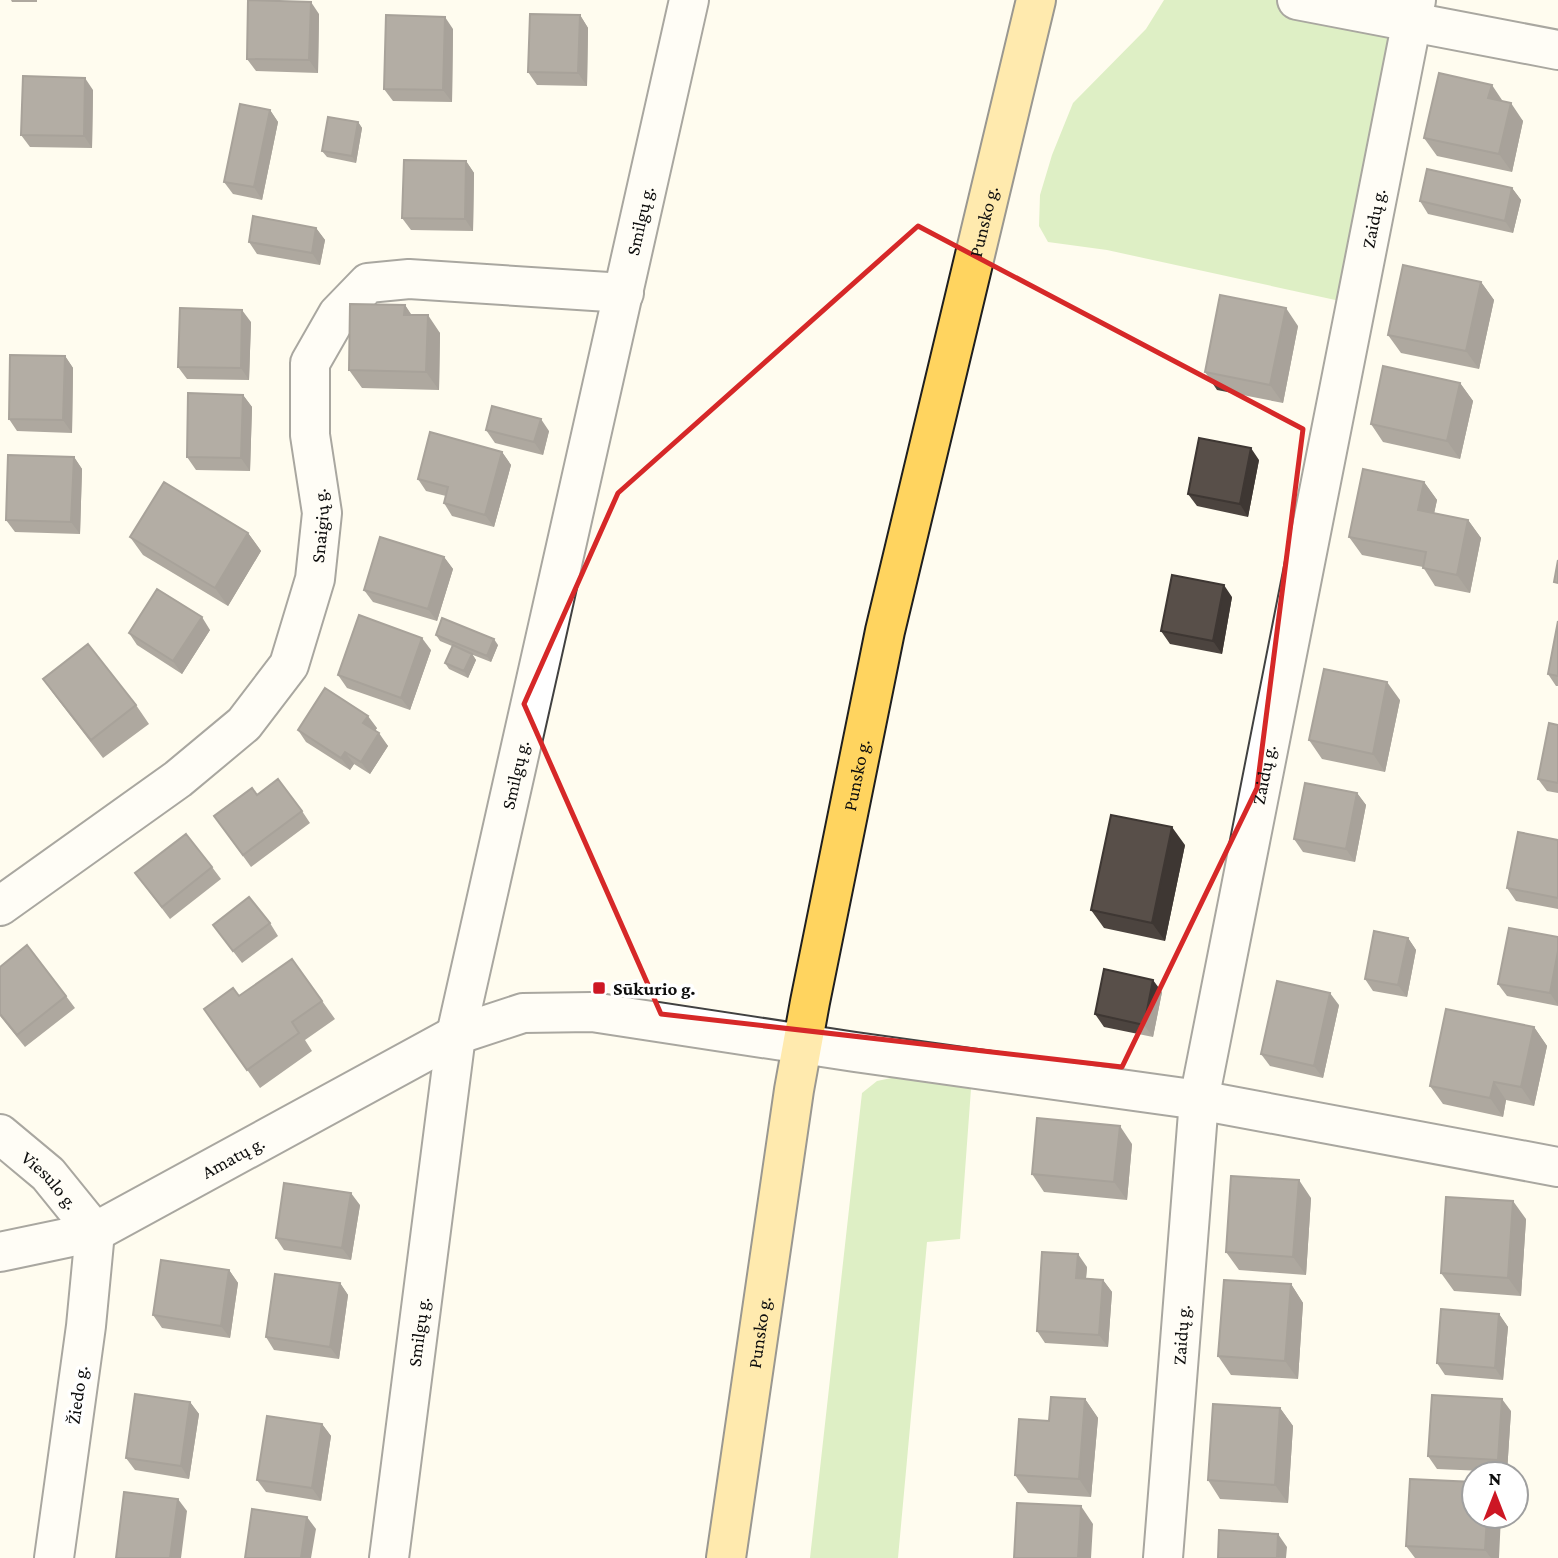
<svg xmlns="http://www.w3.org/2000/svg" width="1558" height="1558" font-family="'Crimson Pro',serif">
	<rect width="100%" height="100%" fill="#fffcef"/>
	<!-- forest -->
	<path fill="#b7e092" d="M 1164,0 L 1405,0 L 1340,301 L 1107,250 L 1048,242 L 1039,226 L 1040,195 L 1052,155 L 1073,103 L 1146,29 Z
		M 901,1076 L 971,1089 L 960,1239 L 927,1242 L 898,1558 L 810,1558 L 862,1093 L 877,1081 Z"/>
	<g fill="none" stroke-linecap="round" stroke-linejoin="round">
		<!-- minor casing -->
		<g stroke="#414141" stroke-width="42">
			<g id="minor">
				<path d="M 1297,0 L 1558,50"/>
				<path id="s1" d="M 0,906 L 178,779 L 244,724 L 289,665 L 315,579 L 322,513 L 310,435 L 310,363 L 338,314 L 368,283 L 409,279 L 624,293"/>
				<path id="s2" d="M 0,1134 L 48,1174 L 95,1232 L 86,1326 L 54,1558"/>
				<path id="s3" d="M 0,1252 L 95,1232 L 456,1035 L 523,1013 L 592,1012 L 855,1052 L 1199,1100 L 1558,1167"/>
				<path id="s4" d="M 389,1558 L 456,1035 L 689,0"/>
				<path id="s5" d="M 1163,1558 L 1199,1100 L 1416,0"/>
			</g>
		</g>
		<!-- major casing -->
		<g stroke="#1f1f1f" stroke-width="42">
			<g id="major">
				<path id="s6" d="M 726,1558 L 794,1090 L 810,1002 L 885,631 L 1036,0"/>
			</g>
		</g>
		<!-- minor -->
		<use href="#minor" stroke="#fff" stroke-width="38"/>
		<!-- major -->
		<use href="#major" stroke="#ffd45f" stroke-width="38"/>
	</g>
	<!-- wall -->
	<path fill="#4c443f" d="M 11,0 L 37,0 L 37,2 L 12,2 Z
		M 319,14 L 318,73 L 256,71 L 247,59 Z
		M 580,15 L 588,28 L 587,86 L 537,85 L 528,72 Z
		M 453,29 L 452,102 L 393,101 L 384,89 Z
		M 93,90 L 92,148 L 30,147 L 21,135 Z
		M 1503,101 L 1523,121 L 1512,172 L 1437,156 L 1424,138 Z
		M 270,110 L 278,122 L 262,200 L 233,194 L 224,182 Z
		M 358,122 L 362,128 L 356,163 L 327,157 L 322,151 Z
		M 466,161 L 474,173 L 473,231 L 411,230 L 402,218 Z
		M 1512,188 L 1521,200 L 1513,233 L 1428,214 L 1420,201 Z
		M 316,228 L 325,240 L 320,265 L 257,254 L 249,242 Z
		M 1481,282 L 1494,300 L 1479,369 L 1401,353 L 1388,335 Z
		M 405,305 L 411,315 L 440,333 L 439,390 L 362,388 L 349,370 Z
		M 251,322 L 249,380 L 187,379 L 178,367 Z
		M 1298,326 L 1283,403 L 1217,390 L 1205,372 Z
		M 65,356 L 73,368 L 72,433 L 17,431 L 9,419 Z
		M 1460,383 L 1473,401 L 1460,459 L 1383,442 L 1371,424 Z
		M 243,395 L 252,407 L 250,471 L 196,470 L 187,457 Z
		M 486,430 L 549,431 L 543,455 L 495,443 Z
		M 502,452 L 511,465 L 494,527 L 452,516 L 444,503 L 446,496 L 426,491 L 418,479 Z
		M 74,457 L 82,469 L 80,534 L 15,532 L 6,520 Z
		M 1259,460 L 1248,517 L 1197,506 L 1188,494 Z
		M 1424,482 L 1437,500 L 1434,513 L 1468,520 L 1481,538 L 1470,593 L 1435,586 L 1423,567 L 1362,555 L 1349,537 Z
		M 248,533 L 261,551 L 228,606 L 143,555 L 130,537 Z
		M 444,557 L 453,569 L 437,621 L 373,602 L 364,590 Z
		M 1232,597 L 1222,654 L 1170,644 L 1161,631 Z
		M 1558,621 L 1558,686 L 1556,686 L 1548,674 Z
		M 210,630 L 182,674 L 137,645 L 129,633 Z
		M 436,635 L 498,645 L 491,662 L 468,653 L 472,654 L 476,660 L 468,678 L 449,669 L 445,663 L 452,646 L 440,641 Z
		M 431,650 L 410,710 L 347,688 L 338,675 Z
		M 43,679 L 136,705 L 149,724 L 103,758 L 56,697 Z
		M 1400,700 L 1385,772 L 1322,759 L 1309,740 Z
		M 1558,725 L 1558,793 L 1547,791 L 1538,779 Z
		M 377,728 L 375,731 L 388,746 L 370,774 L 354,764 L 350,770 L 306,742 L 298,730 Z
		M 1357,793 L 1366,805 L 1355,862 L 1303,852 L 1294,839 Z
		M 257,795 L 302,811 L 310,823 L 251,867 L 214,816 Z
		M 1558,840 L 1558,909 L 1516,901 L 1507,888 Z
		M 1185,845 L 1165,941 L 1104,928 L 1091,910 Z
		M 212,867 L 221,879 L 170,919 L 135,873 Z
		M 270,923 L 278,936 L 242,963 L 213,925 Z
		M 1558,937 L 1558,1006 L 1507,996 L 1498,984 Z
		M 1408,938 L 1416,950 L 1407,997 L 1373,991 L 1365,979 Z
		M 292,959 L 335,1019 L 305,1040 L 312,1051 L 260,1088 L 204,1009 L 239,996 Z
		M 0,967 L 66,996 L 75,1008 L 25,1047 L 0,1016 Z
		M 1162,992 L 1153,1037 L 1104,1027 L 1095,1014 Z
		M 1339,1005 L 1323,1078 L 1270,1066 L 1261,1054 Z
		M 1534,1027 L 1547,1046 L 1534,1106 L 1506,1100 L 1503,1117 L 1443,1104 L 1430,1086 Z
		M 1132,1144 L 1127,1200 L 1044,1192 L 1032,1174 Z
		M 1311,1198 L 1306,1275 L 1239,1270 L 1226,1252 Z
		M 360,1205 L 351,1260 L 284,1250 L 276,1238 Z
		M 1526,1219 L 1521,1296 L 1454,1291 L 1441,1273 Z
		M 1087,1267 L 1086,1278 L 1103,1280 L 1112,1292 L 1108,1347 L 1045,1343 L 1037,1331 Z
		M 229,1270 L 238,1283 L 230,1338 L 162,1328 L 153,1315 Z
		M 340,1283 L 348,1295 L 339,1359 L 274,1350 L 266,1337 Z
		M 1291,1284 L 1303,1303 L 1298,1379 L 1231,1375 L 1218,1356 Z
		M 1499,1314 L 1508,1327 L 1503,1380 L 1445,1375 L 1437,1363 Z
		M 1085,1399 L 1098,1418 L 1091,1497 L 1028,1493 L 1015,1475 L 1049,1421 Z
		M 190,1402 L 199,1414 L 189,1479 L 135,1470 L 126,1458 Z
		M 1280,1408 L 1293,1426 L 1288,1503 L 1220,1499 L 1208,1480 Z
		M 1511,1411 L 1507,1472 L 1437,1469 L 1428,1456 Z
		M 322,1424 L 331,1436 L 321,1501 L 266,1492 L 257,1480 Z
		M 1410,1479 L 1499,1558 L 1415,1558 L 1406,1546 Z"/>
	<!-- shaded-wall -->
	<path fill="#3e3733" d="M 311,2 L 319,14 L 318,73 L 309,60 Z
		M 580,15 L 588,28 L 587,86 L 578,73 Z
		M 445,17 L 453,29 L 452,102 L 443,90 Z
		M 85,78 L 93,90 L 92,148 L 84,136 Z
		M 1492,85 L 1504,103 L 1488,98 Z
		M 1511,103 L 1523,121 L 1512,172 L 1499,154 Z
		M 270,110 L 278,122 L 262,200 L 254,187 Z
		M 358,122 L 362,128 L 356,163 L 352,156 Z
		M 466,161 L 474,173 L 473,231 L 465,219 Z
		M 1512,188 L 1521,200 L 1513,233 L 1505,221 Z
		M 316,228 L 325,240 L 320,265 L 312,253 Z
		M 1481,282 L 1494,300 L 1479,369 L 1466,351 Z
		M 405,305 L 417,323 L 404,315 Z
		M 1286,308 L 1298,326 L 1283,403 L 1270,385 Z
		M 242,310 L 251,322 L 249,380 L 241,368 Z
		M 428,315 L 440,333 L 439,390 L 426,372 Z
		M 65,356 L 73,368 L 72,433 L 63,420 Z
		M 1460,383 L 1473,401 L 1460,459 L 1447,441 Z
		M 243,395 L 252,407 L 250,471 L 241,458 Z
		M 541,419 L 549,431 L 543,455 L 534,442 Z
		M 1251,448 L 1259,460 L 1248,517 L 1240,504 Z
		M 502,452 L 511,465 L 494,527 L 485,515 Z
		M 74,457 L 82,469 L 80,534 L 71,522 Z
		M 1424,482 L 1437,500 L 1431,528 L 1418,510 Z
		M 1468,520 L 1481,538 L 1470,593 L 1457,575 Z
		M 248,533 L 261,551 L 228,606 L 215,588 Z
		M 444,557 L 453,569 L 437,621 L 428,609 Z
		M 1224,585 L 1232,597 L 1222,654 L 1213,641 Z
		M 202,617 L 210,630 L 182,674 L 173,661 Z
		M 422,638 L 431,650 L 410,710 L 401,698 Z
		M 494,639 L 498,645 L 491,662 L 487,656 Z
		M 472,654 L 476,660 L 468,678 L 464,671 Z
		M 1387,682 L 1400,700 L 1385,772 L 1373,754 Z
		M 368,716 L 377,728 L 372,735 L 363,723 Z
		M 379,733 L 388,746 L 370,774 L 361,762 Z
		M 345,752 L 354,764 L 350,770 L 341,758 Z
		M 1357,793 L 1366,805 L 1355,862 L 1346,849 Z
		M 1172,827 L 1185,845 L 1165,941 L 1152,923 Z
		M 1408,938 L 1416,950 L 1407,997 L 1398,985 Z
		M 1558,951 L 1558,1005 L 1550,993 Z
		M 1153,980 L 1162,992 L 1153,1037 L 1144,1025 Z
		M 1330,993 L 1339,1005 L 1323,1078 L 1314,1066 Z
		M 1534,1027 L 1547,1046 L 1534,1106 L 1521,1087 Z
		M 1494,1082 L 1506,1100 L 1503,1117 L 1490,1098 Z
		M 1120,1126 L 1132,1144 L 1127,1200 L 1114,1182 Z
		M 1299,1180 L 1311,1198 L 1306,1275 L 1293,1257 Z
		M 351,1193 L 360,1205 L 351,1260 L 342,1248 Z
		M 1513,1201 L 1526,1219 L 1521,1296 L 1508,1278 Z
		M 1078,1254 L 1087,1267 L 1085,1290 L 1076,1278 Z
		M 229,1270 L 238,1283 L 230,1338 L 221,1326 Z
		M 1103,1280 L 1112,1292 L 1108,1347 L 1099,1335 Z
		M 340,1283 L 348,1295 L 339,1359 L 330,1347 Z
		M 1291,1284 L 1303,1303 L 1298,1379 L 1285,1361 Z
		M 1499,1314 L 1508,1327 L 1503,1380 L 1495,1368 Z
		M 1085,1399 L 1098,1418 L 1091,1497 L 1079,1479 Z
		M 1502,1399 L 1511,1411 L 1507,1472 L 1498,1460 Z
		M 190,1402 L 199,1414 L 189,1479 L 181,1466 Z
		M 1280,1408 L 1293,1426 L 1288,1503 L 1275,1485 Z
		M 322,1424 L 331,1436 L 321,1501 L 312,1488 Z
		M 178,1499 L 187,1511 L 181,1558 L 170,1558 Z
		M 1081,1506 L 1093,1524 L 1091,1558 L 1078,1558 Z
		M 1487,1516 L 1501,1516 L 1499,1558 L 1491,1558 L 1485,1550 Z
		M 307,1517 L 316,1529 L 311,1558 L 301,1558 Z
		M 1278,1534 L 1287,1547 L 1286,1558 L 1277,1558 Z"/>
	<!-- building -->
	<path fill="#584f49" stroke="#3e3733" stroke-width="2" d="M 248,0 L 311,2 L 309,60 L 247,59 Z
		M 530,14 L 580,15 L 578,73 L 528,72 Z
		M 386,15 L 445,17 L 443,90 L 384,89 Z
		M 1439,73 L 1492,85 L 1488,98 L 1511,103 L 1499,154 L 1424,138 Z
		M 23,76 L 85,78 L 84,136 L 21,135 Z
		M 240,104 L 270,110 L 254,187 L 224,182 Z
		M 328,117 L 358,122 L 352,156 L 322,151 Z
		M 404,160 L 466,161 L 465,219 L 402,218 Z
		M 1427,169 L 1512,188 L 1505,221 L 1420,201 Z
		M 253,216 L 316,228 L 312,253 L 249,242 Z
		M 1403,265 L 1481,282 L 1466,351 L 1388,335 Z
		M 1220,295 L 1286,308 L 1270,385 L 1205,372 Z
		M 350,304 L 405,305 L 404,315 L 428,315 L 426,372 L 349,370 Z
		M 180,308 L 242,310 L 241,368 L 178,367 Z
		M 10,355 L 65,356 L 63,420 L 9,419 Z
		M 1383,366 L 1460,383 L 1447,441 L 1371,424 Z
		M 188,393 L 243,395 L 241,458 L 187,457 Z
		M 492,406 L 541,419 L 534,442 L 486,430 Z
		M 430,432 L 502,452 L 485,515 L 444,503 L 448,487 L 418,479 Z
		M 1199,438 L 1251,448 L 1240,504 L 1188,494 Z
		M 8,455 L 74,457 L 71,522 L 6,520 Z
		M 1363,469 L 1424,482 L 1418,510 L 1468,520 L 1457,575 L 1423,568 L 1426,552 L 1349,537 Z
		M 164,482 L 248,533 L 215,588 L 130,537 Z
		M 380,537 L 444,557 L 428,609 L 364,590 Z
		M 1558,560 L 1558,583 L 1554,582 Z
		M 1172,575 L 1224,585 L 1213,641 L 1161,631 Z
		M 157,589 L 202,617 L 173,661 L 129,633 Z
		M 359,615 L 422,638 L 401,698 L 338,675 Z
		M 442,618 L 494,639 L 487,656 L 436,635 Z
		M 1558,621 L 1558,676 L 1548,674 Z
		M 88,644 L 136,705 L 91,740 L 43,679 Z
		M 453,645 L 472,654 L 464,671 L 445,663 Z
		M 1324,669 L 1387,682 L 1373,754 L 1309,740 Z
		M 325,688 L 368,716 L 363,723 L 379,733 L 361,762 L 345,752 L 341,758 L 298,730 Z
		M 1549,723 L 1558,725 L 1558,783 L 1538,779 Z
		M 278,779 L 302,811 L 243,855 L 214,816 L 252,788 L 257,795 Z
		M 1305,783 L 1357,793 L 1346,849 L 1294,839 Z
		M 1111,815 L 1172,827 L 1152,923 L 1091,910 Z
		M 1518,832 L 1558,840 L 1558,898 L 1507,888 Z
		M 186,834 L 212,867 L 162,907 L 135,873 Z
		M 249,897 L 270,923 L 233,951 L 213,925 Z
		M 1509,928 L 1558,937 L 1558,951 L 1550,993 L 1498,984 Z
		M 1374,931 L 1408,938 L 1398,985 L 1365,979 Z
		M 27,945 L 66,996 L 17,1035 L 0,1014 L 0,967 Z
		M 292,959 L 322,1001 L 292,1022 L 299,1033 L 247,1070 L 204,1009 L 233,988 L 239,996 Z
		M 1104,969 L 1153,980 L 1144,1025 L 1095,1014 Z
		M 1277,981 L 1330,993 L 1314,1066 L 1261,1054 Z
		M 1446,1009 L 1534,1027 L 1521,1087 L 1494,1082 L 1490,1098 L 1430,1086 Z
		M 1037,1118 L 1120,1126 L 1114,1182 L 1032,1174 Z
		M 1231,1176 L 1299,1180 L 1293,1257 L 1226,1252 Z
		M 284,1183 L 351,1193 L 342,1248 L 276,1238 Z
		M 1446,1197 L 1513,1201 L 1508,1278 L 1441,1273 Z
		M 1042,1252 L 1078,1254 L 1076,1278 L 1103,1280 L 1099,1335 L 1037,1331 Z
		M 161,1260 L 229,1270 L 221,1326 L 153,1315 Z
		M 275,1274 L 340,1283 L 330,1347 L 266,1337 Z
		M 1224,1280 L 1291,1284 L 1285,1361 L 1218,1356 Z
		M 1441,1309 L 1499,1314 L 1495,1368 L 1437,1363 Z
		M 135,1394 L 190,1402 L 181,1466 L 126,1458 Z
		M 1432,1395 L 1502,1399 L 1498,1460 L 1428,1456 Z
		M 1051,1397 L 1085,1399 L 1079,1479 L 1015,1475 L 1019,1419 L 1049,1421 Z
		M 1213,1404 L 1280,1408 L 1275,1485 L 1208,1480 Z
		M 267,1416 L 322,1424 L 312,1488 L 257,1480 Z
		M 1410,1479 L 1474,1482 L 1474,1516 L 1487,1516 L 1485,1550 L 1406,1546 Z
		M 124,1492 L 178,1499 L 170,1558 L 116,1558 Z
		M 1017,1503 L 1081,1506 L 1078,1558 L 1014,1558 Z
		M 252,1509 L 307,1517 L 301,1558 L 245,1558 Z
		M 1219,1530 L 1278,1534 L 1277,1558 L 1218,1558 Z"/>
	<!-- marked area -->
	<path d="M0 0H1558V1558H0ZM 918,226 L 1303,429 L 1257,788 L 1122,1067 L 661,1014 L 524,704 L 618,493 Z" fill="#fffcef" fill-opacity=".55" fill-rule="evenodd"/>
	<path fill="none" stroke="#d62828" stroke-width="5" stroke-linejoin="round" d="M 918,226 L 1303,429 L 1257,788 L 1122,1067 L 661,1014 L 524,704 L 618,493 Z"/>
	<!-- markers -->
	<rect fill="#cd1724" stroke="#fff" stroke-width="2.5" x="592" y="981" width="14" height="14" rx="3.5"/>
	<g text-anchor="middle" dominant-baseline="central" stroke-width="7" stroke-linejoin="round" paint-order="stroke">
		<!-- street labels -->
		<g font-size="19" fill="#0e0e0e" stroke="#fff">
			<text stroke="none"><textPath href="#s5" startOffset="1358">Zaidų g.</textPath></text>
			<text stroke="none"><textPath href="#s4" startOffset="1362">Smilgų g.</textPath></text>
			<text stroke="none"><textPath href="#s6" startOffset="1362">Punsko g.</textPath></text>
			<text stroke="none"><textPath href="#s1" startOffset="522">Snaigių g.</textPath></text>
			<text stroke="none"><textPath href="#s6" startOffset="794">Punsko g.</textPath></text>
			<text stroke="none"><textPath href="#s4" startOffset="794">Smilgų g.</textPath></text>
			<text stroke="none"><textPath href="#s5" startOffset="791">Zaidų g.</textPath></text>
			<text stroke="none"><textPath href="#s3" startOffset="254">Amatų g.</textPath></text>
			<text stroke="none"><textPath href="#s2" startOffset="68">Viesulo g.</textPath></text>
			<text stroke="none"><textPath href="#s4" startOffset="228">Smilgų g.</textPath></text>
			<text stroke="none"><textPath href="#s6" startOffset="228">Punsko g.</textPath></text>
			<text stroke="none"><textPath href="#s5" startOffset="224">Zaidų g.</textPath></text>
			<text transform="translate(77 1395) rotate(-82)">Žiedo g.</text>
		</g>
		<!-- poi labels -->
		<g font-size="19" font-weight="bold" fill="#0e0e0e" stroke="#fff" text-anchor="start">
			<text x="613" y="988">Sūkurio g.</text>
		</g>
	</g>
	<!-- north arrow -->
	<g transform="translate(1495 1495)"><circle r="33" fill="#ffffff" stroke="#9f9f9f" stroke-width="2"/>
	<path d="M0-5L12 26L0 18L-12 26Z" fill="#cd1724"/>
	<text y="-10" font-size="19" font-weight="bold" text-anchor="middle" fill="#0e0e0e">N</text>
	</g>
</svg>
